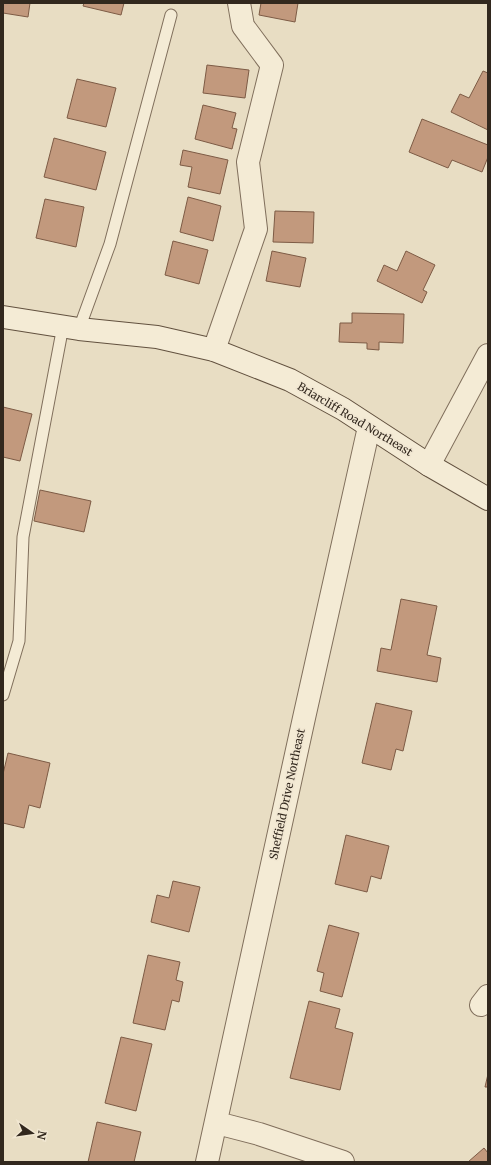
<svg xmlns="http://www.w3.org/2000/svg" width="491" height="1165" font-family="Merriweather,serif">
	<rect width="100%" height="100%" fill="#e8ddc3"/>
	<!-- building -->
	<path fill="#c2997d" stroke="#7d5b45" d="M 3,3 L 30,3 L 28,17 L 3,13 Z
		M 84,3 L 124,3 L 121,15 L 83,6 Z
		M 261,3 L 298,3 L 295,22 L 259,15 Z
		M 207,65 L 249,70 L 245,98 L 203,93 Z
		M 483,71 L 488,73 L 488,130 L 451,112 L 460,94 L 469,98 Z
		M 77,79 L 116,88 L 106,127 L 67,118 Z
		M 203,105 L 236,113 L 232,128 L 237,129 L 232,149 L 195,139 Z
		M 422,119 L 488,145 L 488,157 L 482,172 L 452,160 L 448,168 L 409,152 Z
		M 54,138 L 106,152 L 96,190 L 44,177 Z
		M 183,150 L 228,160 L 220,194 L 188,187 L 192,167 L 180,165 Z
		M 188,197 L 221,206 L 213,241 L 180,232 Z
		M 45,199 L 84,207 L 76,247 L 36,238 Z
		M 275,211 L 314,212 L 313,243 L 273,242 Z
		M 173,241 L 208,250 L 199,284 L 165,275 Z
		M 272,251 L 306,258 L 300,287 L 266,281 Z
		M 406,251 L 435,265 L 423,290 L 427,292 L 422,303 L 377,281 L 384,265 L 397,271 Z
		M 352,313 L 404,314 L 403,343 L 379,342 L 379,350 L 367,349 L 367,343 L 339,342 L 340,323 L 352,323 Z
		M 3,407 L 32,414 L 20,461 L 3,457 Z
		M 40,490 L 91,501 L 84,532 L 34,521 Z
		M 401,599 L 437,606 L 427,655 L 441,658 L 437,682 L 377,671 L 381,648 L 391,650 Z
		M 376,703 L 412,711 L 403,751 L 396,749 L 391,770 L 362,763 Z
		M 8,753 L 50,763 L 40,808 L 29,805 L 24,828 L 3,823 L 3,774 Z
		M 346,835 L 389,846 L 381,879 L 371,876 L 367,892 L 335,884 Z
		M 173,881 L 200,887 L 189,932 L 151,922 L 157,895 L 169,898 Z
		M 329,925 L 359,933 L 342,997 L 320,991 L 324,973 L 317,971 Z
		M 148,955 L 180,962 L 176,980 L 183,982 L 179,1002 L 172,1000 L 165,1030 L 133,1023 Z
		M 309,1001 L 340,1009 L 335,1028 L 353,1033 L 340,1090 L 290,1078 Z
		M 121,1037 L 152,1044 L 136,1111 L 105,1103 Z
		M 488,1074 L 488,1087 L 485,1087 Z
		M 97,1122 L 141,1132 L 134,1162 L 88,1162 Z
		M 484,1148 L 488,1153 L 488,1162 L 468,1162 Z"/>
	<g fill="none" stroke-linecap="round" stroke-linejoin="round">
		<!-- service casing -->
		<g stroke="#806f5c" stroke-width="13">
			<path id="service" d="M 79,329 L 110,244 L 171,15
				M 3,695 L 19,641 L 23,537 L 63,326"/>
		</g>
		<!-- minor casing -->
		<g stroke="#806f5c" stroke-width="24">
			<path id="minor" d="M 214,350 L 256,229 L 248,162 L 272,65 L 243,26 L 239,3
				M 429,465 L 488,355
				M 481,1005 L 488,996
				M 217,1123 L 259,1134 L 343,1162
				M 207,1162 L 304,718 L 369,427"/>
		</g>
		<!-- secondary casing -->
		<g stroke="#62513f" stroke-width="24">
			<path id="secondary" d="M 3,317 L 79,329 L 157,337 L 214,350 L 290,380 L 343,409 L 429,465 L 488,499"/>
		</g>
		<!-- service -->
		<use href="#service" stroke="#f4ebd5" stroke-width="11"/>
		<!-- minor -->
		<use href="#minor" stroke="#f4ebd5" stroke-width="22"/>
		<!-- secondary -->
		<use href="#secondary" stroke="#f4ebd5" stroke-width="22"/>
	</g>
	<g text-anchor="middle" dominant-baseline="central" stroke-width="3.5" stroke-linejoin="round" paint-order="stroke">
		<!-- street labels -->
		<g font-size="11" fill="#32281e" stroke="#f1e7d2">
			<text transform="translate(355 419) rotate(31)">Briarcliff Road Northeast</text>
			<text transform="translate(287 794) rotate(-78)">Sheffield Drive Northeast</text>
		</g>
	</g>
	<!-- border -->
	<rect width="491" height="1165" fill="none" stroke="#32281e" stroke-width="8"/>
	<!-- north arrow -->
	<g transform="translate(32 1133) rotate(103)" stroke="#f1e7d2" stroke-width="3" paint-order="stroke">
	<path d="M0-3L7 15L0 10L-7 15Z" fill="#32281e"/>
	<text y="-6" font-size="11" font-weight="bold" text-anchor="middle" fill="#32281e">N</text>
	</g>
</svg>
